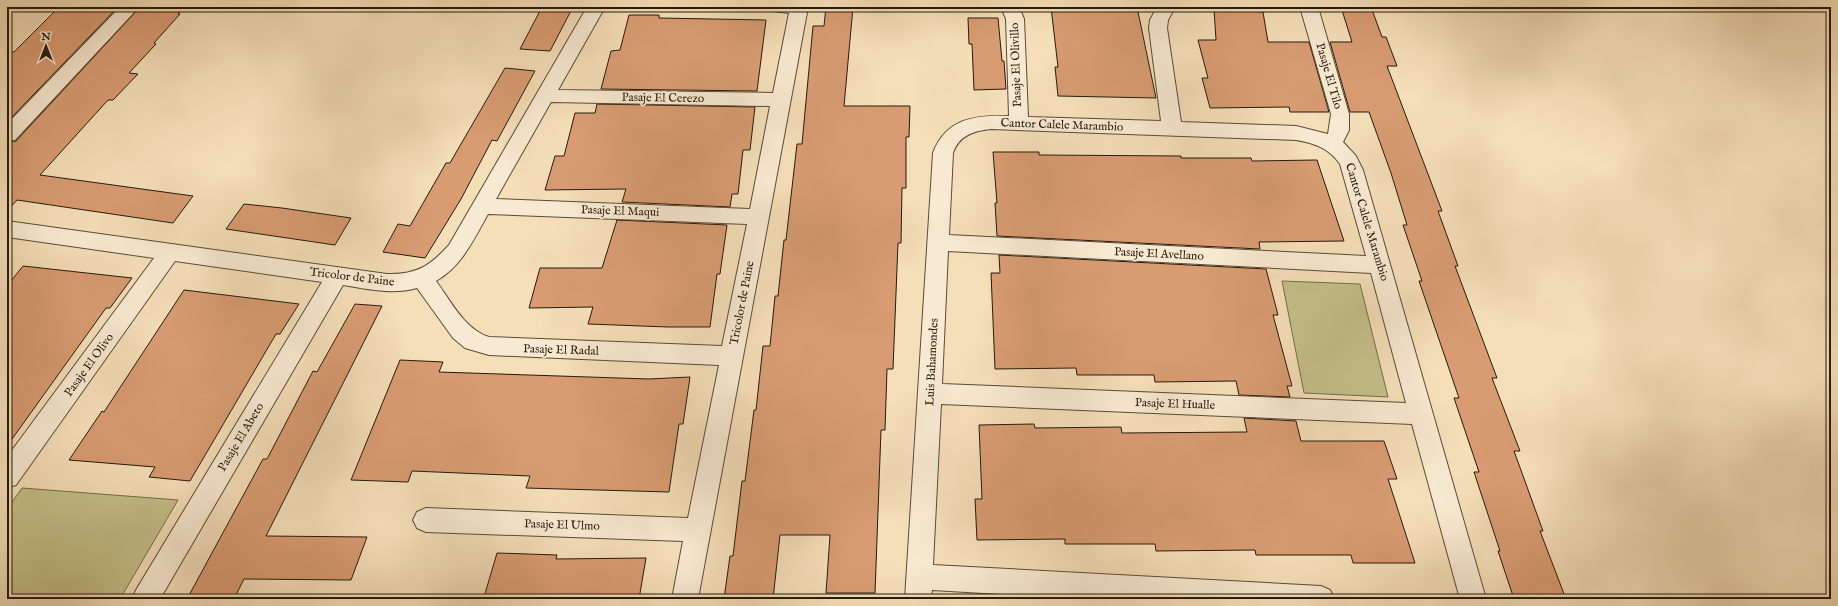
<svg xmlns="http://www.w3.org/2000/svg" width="1838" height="606" font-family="'IM FELL English',serif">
	<rect width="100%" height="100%" fill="#f5dfb9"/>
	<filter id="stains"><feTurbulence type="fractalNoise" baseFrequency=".005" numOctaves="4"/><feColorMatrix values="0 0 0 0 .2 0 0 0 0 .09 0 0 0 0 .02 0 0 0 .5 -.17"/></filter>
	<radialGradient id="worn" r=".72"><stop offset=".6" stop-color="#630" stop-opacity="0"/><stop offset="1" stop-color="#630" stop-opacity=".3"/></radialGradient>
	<!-- green -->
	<path fill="#c4c08a" stroke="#756d4b" d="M 1282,281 L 1360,284 L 1388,397 L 1304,393 Z
		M 22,488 L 178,500 L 120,599 L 7,599 L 7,509 Z"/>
	<!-- building -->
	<path fill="#d99c72" stroke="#261a0c" d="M 59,7 L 118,7 L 7,122 L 7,52 L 14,52 Z
		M 140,7 L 184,7 L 178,14 L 180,14 L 154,43 L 156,44 L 129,73 L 138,74 L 113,100 L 108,100 L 40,175 L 193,196 L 173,223 L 17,200 L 7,211 L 7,142 L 16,141 Z
		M 542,7 L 573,7 L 550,51 L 520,49 Z
		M 826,7 L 853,7 L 844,106 L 910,106 L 909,137 L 906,137 L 906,188 L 902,188 L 901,243 L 898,243 L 893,369 L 887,369 L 885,430 L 881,430 L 875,593 L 826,593 L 830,535 L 780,535 L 773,599 L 724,599 L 730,556 L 733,556 L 742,481 L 745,481 L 754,410 L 756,410 L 763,346 L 770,346 L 775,296 L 778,296 L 784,240 L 786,240 L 797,144 L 802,144 L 813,26 L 824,26 Z
		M 1051,7 L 1137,7 L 1156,98 L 1058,96 L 1055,67 L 1058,67 Z
		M 1341,7 L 1371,7 L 1382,37 L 1386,37 L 1397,66 L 1387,66 L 1442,211 L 1438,211 L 1458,266 L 1455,266 L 1497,378 L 1492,378 L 1520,451 L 1514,451 L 1543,531 L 1540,531 L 1566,599 L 1514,599 L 1498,551 L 1500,551 L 1474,472 L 1479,472 L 1454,398 L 1459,398 L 1419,281 L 1422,281 L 1403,225 L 1407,225 L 1391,173 L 1369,112 L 1350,112 L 1330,42 L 1352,42 Z
		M 1214,9 L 1263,12 L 1268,42 L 1309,42 L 1329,112 L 1290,112 L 1289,107 L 1210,108 L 1202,78 L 1208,78 L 1198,40 L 1216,40 Z
		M 629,15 L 659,15 L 659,18 L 766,20 L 757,91 L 601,89 L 611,51 L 620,50 Z
		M 968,18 L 998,18 L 1002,61 L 1004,61 L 1006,89 L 974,90 L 972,44 L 969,44 Z
		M 505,68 L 535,71 L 497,141 L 492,140 L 461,199 L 425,258 L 383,252 L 398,224 L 410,226 L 446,163 L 450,163 Z
		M 597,104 L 755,107 L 750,150 L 743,150 L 738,194 L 732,194 L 730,207 L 622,202 L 626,189 L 545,190 L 555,156 L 564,156 L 575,113 L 595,113 Z
		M 993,152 L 1039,152 L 1039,155 L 1181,156 L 1181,158 L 1251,158 L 1252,161 L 1317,160 L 1344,241 L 1259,242 L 1260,249 L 997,236 L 995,203 L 997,203 Z
		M 244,204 L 282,208 L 351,218 L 335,245 L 226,229 Z
		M 617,220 L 727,225 L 720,274 L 717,274 L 710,327 L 668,327 L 588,324 L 593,307 L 529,308 L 540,268 L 602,268 Z
		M 999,255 L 1266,269 L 1278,315 L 1273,315 L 1292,386 L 1287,386 L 1290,397 L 1239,395 L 1236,381 L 1155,382 L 1154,375 L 1077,375 L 1076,368 L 995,369 L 991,273 L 1000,273 Z
		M 23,266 L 132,278 L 110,308 L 106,308 L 7,446 L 7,286 Z
		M 184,290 L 299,304 L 280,334 L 276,334 L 190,481 L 149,477 L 155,467 L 69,460 L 102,411 L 104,412 Z
		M 355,304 L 382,306 L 266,536 L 367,537 L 351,580 L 244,579 L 234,599 L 187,599 L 263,459 L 267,459 L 313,371 L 317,372 Z
		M 400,360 L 443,362 L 439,372 L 649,379 L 690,377 L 683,424 L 679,424 L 669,492 L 526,488 L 530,476 L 412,471 L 408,482 L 351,480 Z
		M 1244,418 L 1296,421 L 1301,441 L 1384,441 L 1397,479 L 1388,479 L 1415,563 L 1353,563 L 1351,555 L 1256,555 L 1255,550 L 1156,551 L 1155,544 L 1065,544 L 1065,539 L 977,540 L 975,499 L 982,499 L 979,425 L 1034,424 L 1035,428 L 1121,427 L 1122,433 L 1247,432 Z
		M 497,553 L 557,555 L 556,559 L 646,558 L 639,599 L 484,597 Z"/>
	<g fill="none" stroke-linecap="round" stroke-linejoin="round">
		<!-- minor casing -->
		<g stroke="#5a4b37" stroke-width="2">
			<path id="minor" d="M 120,7 L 139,7 L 15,140 L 7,141 L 7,124 Z
				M 587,7 L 605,7 L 558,90 L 773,93 L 789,13 L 772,11 L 769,7 L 808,7 L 698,599 L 672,599 L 683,541 L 426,532 L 417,528 L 413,520 L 417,512 L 426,508 L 688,518 L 719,365 L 489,355 L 465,348 L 453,338 L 417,288 C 392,295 368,289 343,285 L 160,599 L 132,599 L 136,590 L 322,282 L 175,261 L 16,485 L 7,488 L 7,457 L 154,258 L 7,237 L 7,221 L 387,274 C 416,275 430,266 449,245 ZM 551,102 L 770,106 L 750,209 L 496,199 ZM 488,214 L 747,224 L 722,346 L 489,337 C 464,329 451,301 436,281 C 462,266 474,239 488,214 Z
				M 1001,7 L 1019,7 L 1024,19 L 1028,117 L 1161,121 L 1149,28 L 1150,20 L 1157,7 L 1175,7 L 1168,20 L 1167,28 L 1181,122 L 1296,126 L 1328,134 L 1331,114 L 1300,7 L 1318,7 L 1349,114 L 1349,130 L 1343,142 L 1356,156 L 1363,170 L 1486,599 L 1460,599 L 1412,424 L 941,404 L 933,565 L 1321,586 L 1330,590 L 1334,599 L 1087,599 L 932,590 L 931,599 L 905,599 L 933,153 C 946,118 976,115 1009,116 L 1006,19 ZM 991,129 L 1296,140 C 1314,143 1329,148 1340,164 L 1366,256 L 949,235 L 953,153 C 959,135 974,131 991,129 ZM 948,251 L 1371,273 L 1406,403 L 942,384 Z"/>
		</g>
		<!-- minor -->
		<use href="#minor" fill="#f8ead2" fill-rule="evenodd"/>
	</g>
	<g text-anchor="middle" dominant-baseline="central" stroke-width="3.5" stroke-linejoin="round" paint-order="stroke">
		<!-- street labels -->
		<g font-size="12" fill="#261a0c" stroke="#f8ead2">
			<text transform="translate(1016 65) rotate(-92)">Pasaje El Olivillo</text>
			<text transform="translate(1329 76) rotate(74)">Pasaje El Tilo</text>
			<text transform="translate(663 98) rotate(1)">Pasaje El Cerezo</text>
			<text transform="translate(1062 125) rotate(2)">Cantor Calele Marambio</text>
			<text transform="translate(620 211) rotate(2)">Pasaje El Maqui</text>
			<text transform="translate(1367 222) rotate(73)">Cantor Calele Marambio</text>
			<text transform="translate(1159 254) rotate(3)">Pasaje El Avellano</text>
			<text transform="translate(352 277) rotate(7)">Tricolor de Paine</text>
			<text transform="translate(742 303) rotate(-79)">Tricolor de Paine</text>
			<text transform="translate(561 350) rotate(2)">Pasaje El Radal</text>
			<text transform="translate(932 362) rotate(-87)">Luis Bahamondes</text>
			<text transform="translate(89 365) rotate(-54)">Pasaje El Olivo</text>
			<text transform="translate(1175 404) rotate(2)">Pasaje El Hualle</text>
			<text transform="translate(241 437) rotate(-59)">Pasaje El Abeto</text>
			<text transform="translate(562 525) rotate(2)">Pasaje El Ulmo</text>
		</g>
	</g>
	<!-- margin -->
	<rect width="1838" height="606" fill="none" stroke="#f5dfb9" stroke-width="24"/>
	<rect x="8" y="8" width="1822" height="590" fill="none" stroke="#261a0c" stroke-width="2"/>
	<rect x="12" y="12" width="1814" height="582" fill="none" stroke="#261a0c"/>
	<!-- north arrow -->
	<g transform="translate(46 46)" stroke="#f8ead2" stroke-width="3" paint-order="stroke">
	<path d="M0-3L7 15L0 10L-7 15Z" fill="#261a0c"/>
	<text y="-6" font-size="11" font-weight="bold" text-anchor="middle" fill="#261a0c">N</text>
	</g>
	<rect width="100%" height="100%" filter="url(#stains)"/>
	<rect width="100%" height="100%" fill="url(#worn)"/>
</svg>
